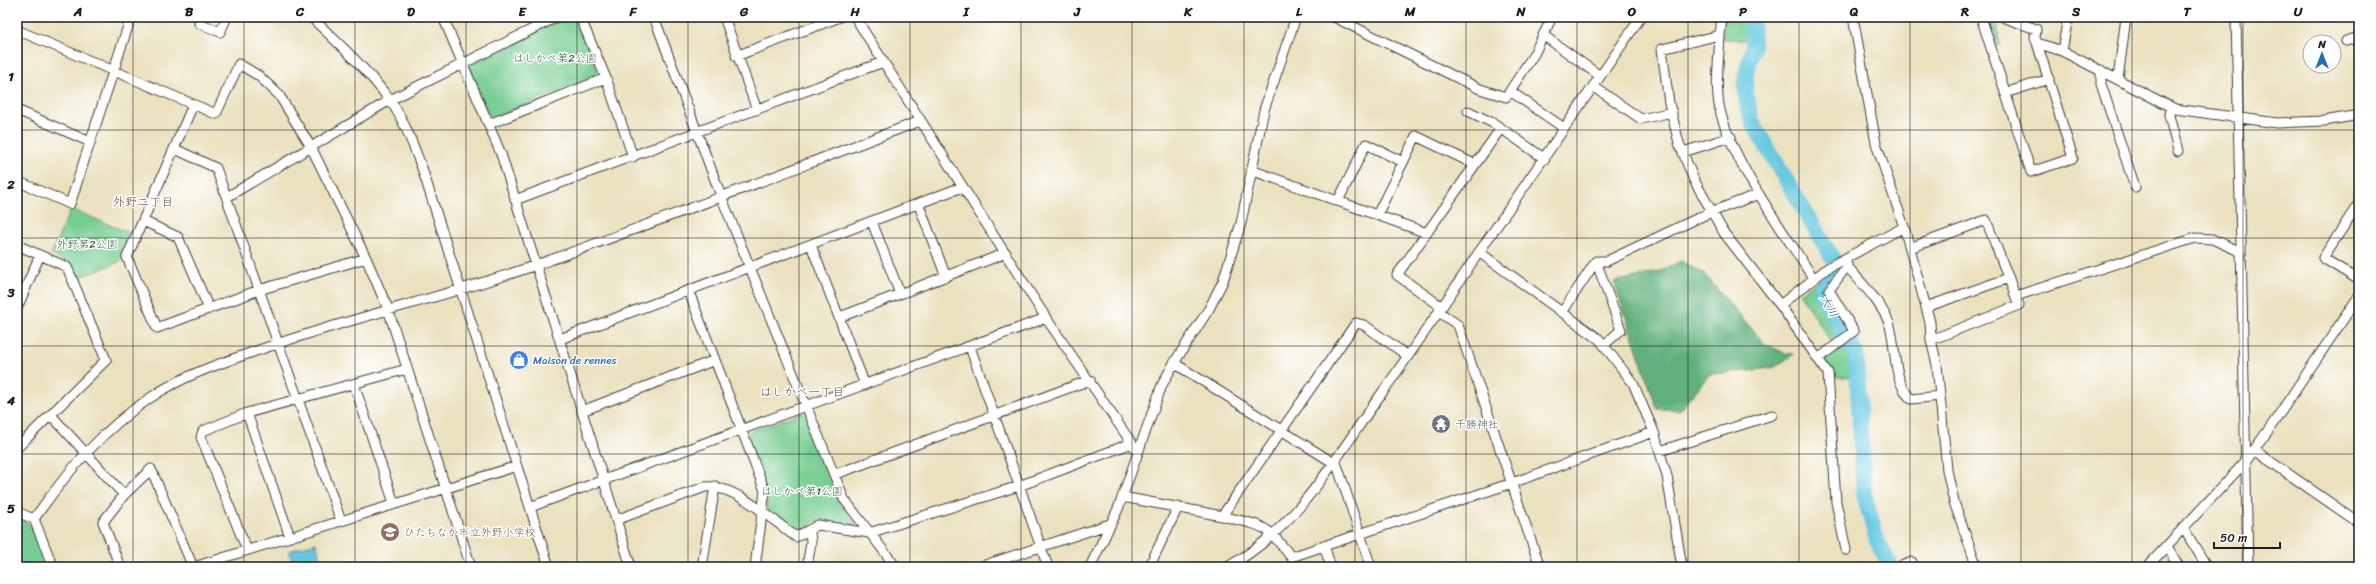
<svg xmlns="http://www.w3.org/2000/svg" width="2376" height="584" font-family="Sriracha,'Klee One',sans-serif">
	<rect width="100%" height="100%" fill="#fff"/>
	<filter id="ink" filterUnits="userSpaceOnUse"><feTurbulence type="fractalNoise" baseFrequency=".025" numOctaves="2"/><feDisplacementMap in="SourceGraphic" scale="8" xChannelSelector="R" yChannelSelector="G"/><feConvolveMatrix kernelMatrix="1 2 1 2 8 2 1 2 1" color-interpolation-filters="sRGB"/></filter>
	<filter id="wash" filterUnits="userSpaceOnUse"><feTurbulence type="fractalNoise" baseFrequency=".012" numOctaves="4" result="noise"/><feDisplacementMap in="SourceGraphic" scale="16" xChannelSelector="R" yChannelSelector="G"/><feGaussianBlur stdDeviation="0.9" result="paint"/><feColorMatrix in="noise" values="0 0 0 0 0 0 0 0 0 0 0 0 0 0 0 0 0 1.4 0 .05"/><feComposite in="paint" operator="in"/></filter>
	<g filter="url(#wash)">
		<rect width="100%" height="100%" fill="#ebe1bf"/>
		<!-- green -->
		<path fill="#77cd92" stroke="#4a7457" d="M 562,17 L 575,17 L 597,69 L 595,77 L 490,119 L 468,66 Z
			M 1725,17 L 1748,17 L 1749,40 L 1722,39 Z
			M 1985,17 L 1997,19 L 2000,45 L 1994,45 Z
			M 71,209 L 132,234 L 124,256 L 119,262 L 78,278 L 71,265 L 51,254 Z
			M 1826,275 L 1817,290 L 1841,332 L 1830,341 L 1799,293 Z
			M 1844,340 L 1853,353 L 1855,376 L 1830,378 L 1819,359 Z
			M 801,413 L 806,414 L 844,508 L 856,524 L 854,526 L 817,520 L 796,534 L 768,512 L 748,435 L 751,431 Z
			M 17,517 C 41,528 41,544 49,567 L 17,567 Z"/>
		<!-- forest -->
		<path fill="#61b07c" stroke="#3e664c" d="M 1681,261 L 1703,273 L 1765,344 L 1785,353 L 1794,354 L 1775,367 L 1750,371 L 1710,374 L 1680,410 L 1657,409 L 1614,282 L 1658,272 Z"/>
		<!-- water -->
		<path fill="#63c7e0" stroke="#40727e" d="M 316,543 L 323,567 L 294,567 L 289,551 Z"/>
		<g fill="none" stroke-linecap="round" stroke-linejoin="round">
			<!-- river -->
			<path stroke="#63c7e0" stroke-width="16" d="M 1752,17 L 1753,46 L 1745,79 L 1746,97 L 1752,122 L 1836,264 L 1837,269 L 1820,292 L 1856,353 L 1864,495 L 1876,537 L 1890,567"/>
		</g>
	</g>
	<g filter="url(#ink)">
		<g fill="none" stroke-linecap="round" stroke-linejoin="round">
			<!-- minor casing -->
			<g stroke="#3b3a34" stroke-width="11">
				<path id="minor" d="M 311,17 C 338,43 366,68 389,99 C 404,119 413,145 422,168 L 549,567
					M 443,17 L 501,154 L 631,567
					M 580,17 L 606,78 L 633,157
					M 654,17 L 721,196 L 844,499 L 896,567
					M 724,17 L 757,110
					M 855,17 L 1046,318 L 1135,448
					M 1334,17 L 1480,89 L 1506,97 L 1534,54 L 1552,17
					M 1641,17 L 1479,252 L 1599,339 L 1633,383 L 1654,432 L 1667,476 L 1682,567
					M 1853,17 L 1876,143 L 1904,227 L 1930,322 L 1931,340 L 1937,365 L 1947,470 L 1954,502 L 1977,567
					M 1981,17 L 2031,172 L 2073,158 L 2037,43
					M 2002,17 L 2036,29 L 2035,38 L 2037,43 L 2062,51 L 2175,109 L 2277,123 L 2324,121 L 2359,115
					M 2236,17 L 2248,567
					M 199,23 L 220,32 L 227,17
					M 17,30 L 216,114 L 239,64 L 259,76 L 279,95 L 311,147 L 366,258 L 388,309 L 471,567
					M 1543,35 L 1600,76
					M 1720,35 L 1722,17
					M 2346,41 L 2359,37
					M 2062,51 L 2068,17
					M 736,56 L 840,17
					M 2101,70 L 2101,84 L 2135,187
					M 2118,79 L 2126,17
					M 1593,86 L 1641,119 L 1672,112
					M 1510,91 L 1564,128
					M 2005,93 L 2049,79
					M 193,105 L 127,257 L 157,328 L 259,290 L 366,258
					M 2170,107 L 2169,115 L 2178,151
					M 17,110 L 90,142
					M 1468,111 L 1495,124 L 1545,159
					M 489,124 L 606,78
					M 175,149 L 216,168 L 341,521
					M 1683,152 L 1731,137
					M 1251,170 L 1427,233
					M 17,181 L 70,204 L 131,17
					M 227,197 L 390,100 L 557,17
					M 515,200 L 883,62
					M 1338,201 L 1366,144 L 1403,162
					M 2359,203 L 2323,258 L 2359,280
					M 919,205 L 946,277
					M 1377,215 L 1416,136 L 1474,164
					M 143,221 L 178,237 L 209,309
					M 872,222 L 900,294
					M 17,245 L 67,267 L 106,360 L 17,448
					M 811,245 L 865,385
					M 1910,248 L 1986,220 L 2019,305 L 1931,340
					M 1596,261 L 1621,330 L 1604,345
					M 1847,266 C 1862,284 1883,304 1890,326 C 1897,351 1892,379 1911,399 L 1940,396
					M 1813,278 C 1783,230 1736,168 1721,114 C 1714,88 1719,61 1720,35 L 1662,49 L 1669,103 L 1679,143 L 1694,180 L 1724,233 L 1780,305 L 1828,373 L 1836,502 L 1846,550
					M 689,292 L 765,491 L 755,567
					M 2016,296 L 2195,238 L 2212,239 L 2241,252
					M 1780,305 L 1829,267 L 1904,227
					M 1442,307 L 1397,275 L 1501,128
					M 1926,307 L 2009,278
					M 17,308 L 40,255
					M 1563,311 L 1596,261 L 1607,261 L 1711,212 L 1759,194
					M 1439,312 L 1458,325 L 1540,567
					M 840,317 L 1006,253
					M 560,339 L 962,187
					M 970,347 L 1048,567
					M 1818,359 L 1854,331 L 1829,290 L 1847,266 L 1846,262
					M 1174,363 L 1337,465 L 1371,567
					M 354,384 L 394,503
					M 582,411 L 715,360
					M 247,413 L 290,537
					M 51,415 L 124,495
					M 2254,450 L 2359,523
					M 1660,451 L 1772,415
					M 836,474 L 1090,380
					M 1123,497 L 1222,516 L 1356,323 L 1364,325 L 1408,356
					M 530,507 L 1046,318
					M 17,512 L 34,519 L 53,567
					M 1222,516 C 1263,526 1266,523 1291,557 L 1512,483 L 1654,432
					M 34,519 C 67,472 102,430 150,398 C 184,375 221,363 259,350 C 351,317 447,297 539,264 C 666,219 793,169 920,121
					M 616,520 L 705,487 C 733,483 774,521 796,537 L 818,525 L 869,533 L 1019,486 L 1132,443
					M 2184,529 L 2207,567
					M 1324,546 L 1331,567
					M 2167,546 L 2179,567
					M 247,550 L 201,437 L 203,431 L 247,413 L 407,369
					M 120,567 L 103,522 L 124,495 L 151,469 L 193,567
					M 194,567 L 517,466
					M 702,567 L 715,486
					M 807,567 L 811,542 L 810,531
					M 979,567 L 1110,524
					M 1090,567 L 1118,509 L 1162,385 L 1174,363 L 1209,309 L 1223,281 L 1241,223 L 1264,110 L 1296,17
					M 1149,567 L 1178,507
					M 1227,567 C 1293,532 1333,463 1374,404 C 1410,354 1445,303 1479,252
					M 1899,567 L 1912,562 L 1913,567
					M 2147,567 L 2246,461 L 2272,425 L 2359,296"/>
			</g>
			<!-- minor -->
			<use href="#minor" stroke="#fff" stroke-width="9"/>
		</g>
	</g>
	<!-- grid -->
	<path fill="none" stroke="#1c1c1c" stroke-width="1" stroke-opacity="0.55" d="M 133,17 L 133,567M 244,17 L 244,567M 355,17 L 355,567M 466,17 L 466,567M 577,17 L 577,567M 688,17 L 688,567M 799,17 L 799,567M 910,17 L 910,567M 1021,17 L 1021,567M 1132,17 L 1132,567M 1244,17 L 1244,567M 1355,17 L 1355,567M 1466,17 L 1466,567M 1577,17 L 1577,567M 1688,17 L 1688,567M 1799,17 L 1799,567M 1910,17 L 1910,567M 2021,17 L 2021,567M 2132,17 L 2132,567M 2243,17 L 2243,567M 17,130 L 2359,130M 17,238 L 2359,238M 17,346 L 2359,346M 17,454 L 2359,454"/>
	<!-- icons -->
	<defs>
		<g id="shop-disc" transform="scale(1)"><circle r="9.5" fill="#3f7fe0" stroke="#fff"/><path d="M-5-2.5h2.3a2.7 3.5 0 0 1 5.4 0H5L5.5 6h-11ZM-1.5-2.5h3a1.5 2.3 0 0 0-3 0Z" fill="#fff"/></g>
		<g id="temple-disc" transform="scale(1)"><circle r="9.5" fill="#6b7280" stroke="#fff"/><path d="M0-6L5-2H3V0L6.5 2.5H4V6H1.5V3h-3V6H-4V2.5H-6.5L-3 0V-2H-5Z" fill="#fff"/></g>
		<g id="school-disc" transform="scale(1)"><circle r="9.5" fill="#8d6e63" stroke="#fff"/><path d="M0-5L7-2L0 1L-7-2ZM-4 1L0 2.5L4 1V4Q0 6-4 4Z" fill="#fff"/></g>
	</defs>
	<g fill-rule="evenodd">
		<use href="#shop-disc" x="519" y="360"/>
		<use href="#temple-disc" x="1441" y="424"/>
		<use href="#school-disc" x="390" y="532"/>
	</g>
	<g text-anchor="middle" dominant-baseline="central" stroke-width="3" stroke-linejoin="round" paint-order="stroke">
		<!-- park labels -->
		<g font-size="11" fill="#40634b" stroke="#fff">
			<text x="555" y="58">はしかべ第2公園</text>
			<text x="87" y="244">外野第2公園</text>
			<text x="802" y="491">はしかべ第1公園</text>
		</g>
		<!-- shop labels -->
		<g font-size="11" fill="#366cbe" stroke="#fff" text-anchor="start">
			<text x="533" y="360">Maison de rennes</text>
		</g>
		<!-- worship labels -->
		<g font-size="11" fill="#5b616d" stroke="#fff" text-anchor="start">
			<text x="1455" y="424">千勝神社</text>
		</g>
		<!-- education labels -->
		<g font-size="11" fill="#785e54" stroke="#fff" text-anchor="start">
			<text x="404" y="532">ひたちなか市立外野小学校</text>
		</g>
		<!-- neighbourhood labels -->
		<g font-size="12" fill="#6a4d41" stroke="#fff">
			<text x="143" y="202">外野二丁目</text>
			<text x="802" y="392">はしかべ一丁目</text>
		</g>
		<!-- water labels -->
		<g font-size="12" font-style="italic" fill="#38606a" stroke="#fff">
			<text transform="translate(1829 306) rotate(61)">大川</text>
		</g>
	</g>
	<!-- margin -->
	<rect width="2376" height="584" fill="none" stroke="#fff" stroke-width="44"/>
	<!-- north arrow -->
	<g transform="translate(2322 54)"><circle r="19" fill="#ffffff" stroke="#a4a4a4"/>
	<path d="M0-3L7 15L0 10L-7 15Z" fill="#1f6fb2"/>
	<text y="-6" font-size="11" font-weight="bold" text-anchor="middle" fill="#1c1c1c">N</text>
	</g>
	<!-- scale -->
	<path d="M2214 542v6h66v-6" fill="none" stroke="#1c1c1c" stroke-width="2"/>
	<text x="2220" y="542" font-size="12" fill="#1c1c1c" stroke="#ffffff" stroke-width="3" paint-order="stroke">50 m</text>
	<rect x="22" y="22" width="2332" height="540" fill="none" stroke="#1c1c1c" stroke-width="1.5"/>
	<g font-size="13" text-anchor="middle" font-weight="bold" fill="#1c1c1c">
		<text x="78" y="16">A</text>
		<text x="189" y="16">B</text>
		<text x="300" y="16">C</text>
		<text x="411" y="16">D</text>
		<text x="522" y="16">E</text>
		<text x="633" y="16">F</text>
		<text x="744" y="16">G</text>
		<text x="855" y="16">H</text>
		<text x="966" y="16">I</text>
		<text x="1077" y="16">J</text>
		<text x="1188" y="16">K</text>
		<text x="1299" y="16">L</text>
		<text x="1410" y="16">M</text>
		<text x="1521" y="16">N</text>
		<text x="1632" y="16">O</text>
		<text x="1743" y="16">P</text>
		<text x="1854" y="16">Q</text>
		<text x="1965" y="16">R</text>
		<text x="2076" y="16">S</text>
		<text x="2187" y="16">T</text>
		<text x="2298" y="16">U</text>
		<text x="11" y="81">1</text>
		<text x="11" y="189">2</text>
		<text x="11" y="297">3</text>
		<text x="11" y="405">4</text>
		<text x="11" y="513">5</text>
	</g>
</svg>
